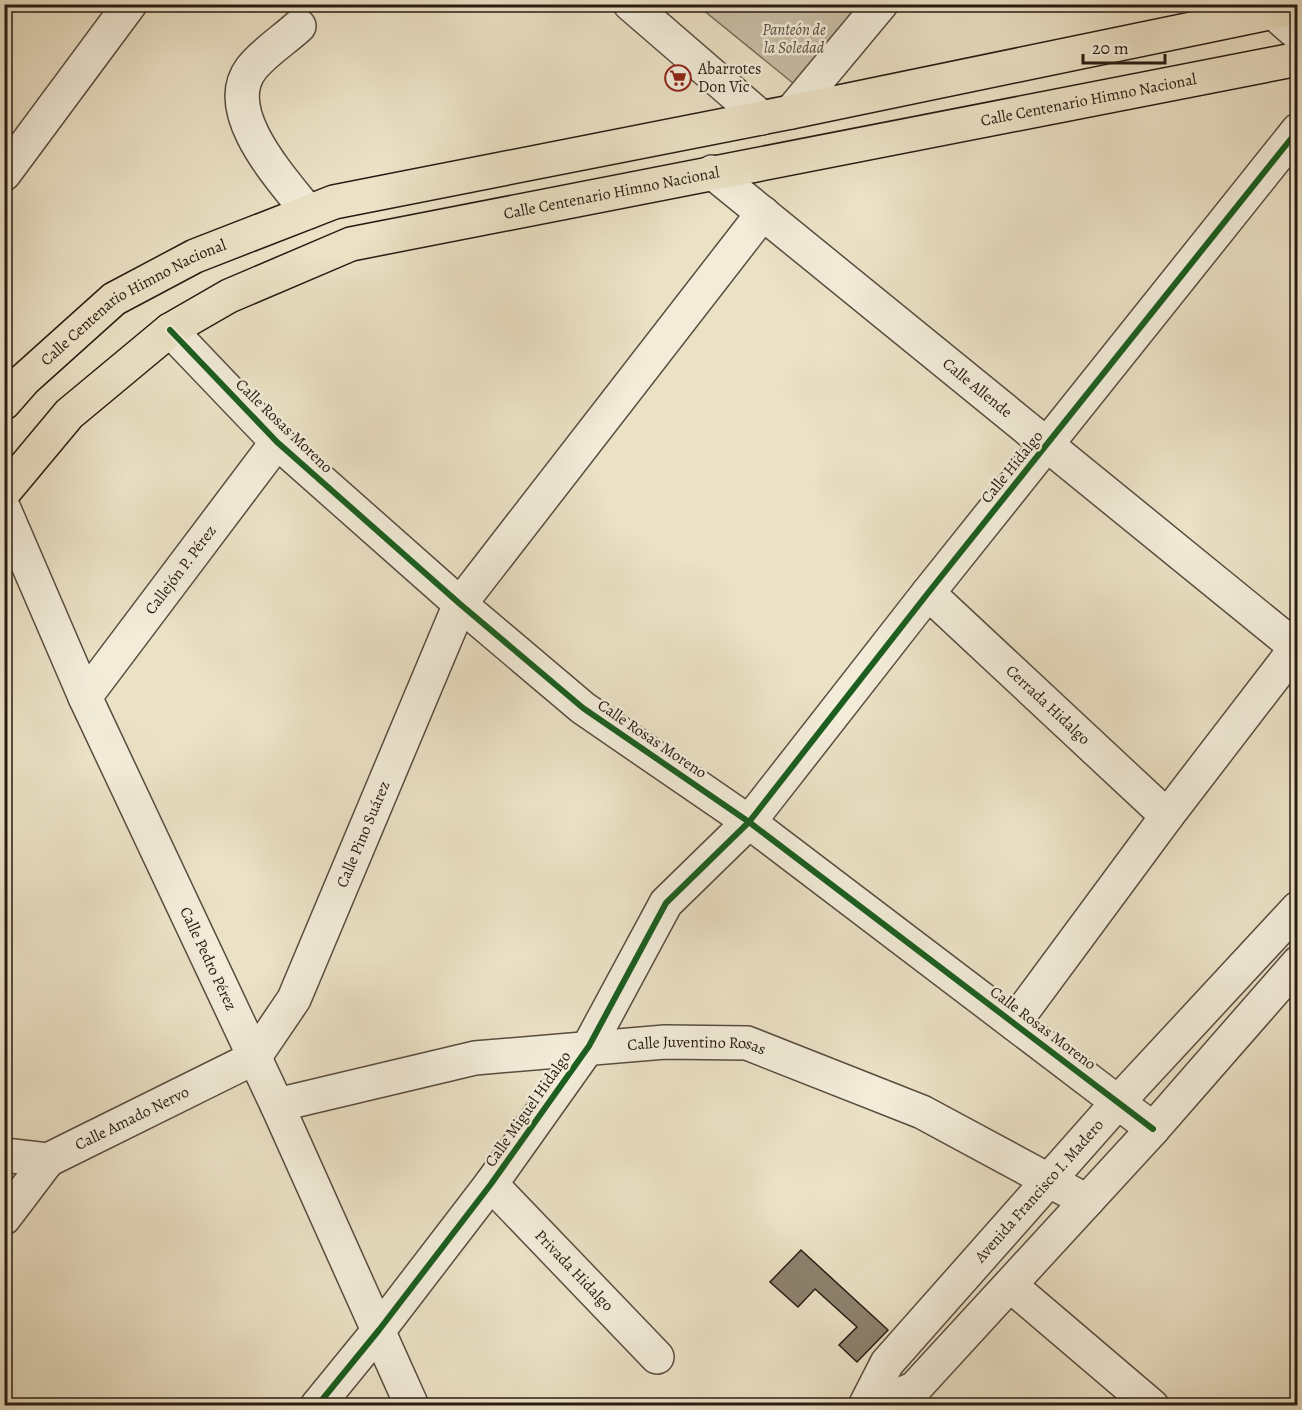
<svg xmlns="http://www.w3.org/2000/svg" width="1302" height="1410" font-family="Alegreya,serif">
	<rect width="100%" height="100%" fill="#ebe1c5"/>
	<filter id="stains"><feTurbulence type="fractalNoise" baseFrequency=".00333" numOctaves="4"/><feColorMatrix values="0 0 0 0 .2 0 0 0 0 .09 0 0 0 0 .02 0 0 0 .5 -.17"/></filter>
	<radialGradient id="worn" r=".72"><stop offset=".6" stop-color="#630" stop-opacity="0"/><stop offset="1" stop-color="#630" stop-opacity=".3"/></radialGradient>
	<!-- green -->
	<path fill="#cabfa7" stroke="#796d5c" stroke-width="1.5" d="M 697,5 L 866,5 L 799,88 Z"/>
	<!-- building -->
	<path fill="#8d826f" stroke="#281b12" stroke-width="1.5" d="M 801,1250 L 888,1330 L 857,1362 L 839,1345 L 857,1327 L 815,1289 L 798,1307 L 770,1282 Z"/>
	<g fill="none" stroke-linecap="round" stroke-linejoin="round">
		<!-- minor casing -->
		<g stroke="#594c3f" stroke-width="36">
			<g id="minor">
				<path d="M 630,4 L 762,118"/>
				<path d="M 1264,4 L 1298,34"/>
				<path d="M 299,26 C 284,40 263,53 251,69 C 219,112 282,179 308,212"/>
				<path d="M 791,112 L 881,4"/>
				<path id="s1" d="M 712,172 L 1298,649"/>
				<path d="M 4,174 L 130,4"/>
				<path d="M 170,330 L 277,442 L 460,604 L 583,708 L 749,822 L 1153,1129"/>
				<path id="s2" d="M 4,509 L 85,697 L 277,1105 L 412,1406"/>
				<path id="s3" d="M 928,593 L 1167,816"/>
				<path id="s4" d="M 85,697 L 277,442"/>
				<path d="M 1014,1023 L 1167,816 L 1296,648"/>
				<path id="s5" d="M 277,1105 L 475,1058 L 665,1042 L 747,1043 L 922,1112 L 1087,1201"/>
				<path id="s6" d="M 4,1155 L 48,1160 L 254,1058 L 294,999 L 460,604 L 763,213"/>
				<path id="s7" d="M 491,1184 L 657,1357"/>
				<path d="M 4,1218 L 48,1160"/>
				<path d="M 1010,1285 L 1152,1406"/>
				<path d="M 317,1406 L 379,1330 L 491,1184 L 589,1046 L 666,903 L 749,822 L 928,593 L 1298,130"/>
				<path id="s8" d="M 865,1406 L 887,1363 L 1118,1102 L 1298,908"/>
				<path d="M 874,1406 L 915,1388 L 1153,1129 L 1298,963"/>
			</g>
		</g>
		<!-- major casing -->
		<g stroke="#281b12" stroke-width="36">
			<g id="major">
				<path id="s9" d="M 4,403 L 25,379 L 114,299 L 195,256 L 334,202 L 791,112 L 1298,7"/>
				<path id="s10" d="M 4,492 L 69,414 L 170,330 L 229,296 L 351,244 L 1298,59"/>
			</g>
		</g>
		<!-- minor -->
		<use href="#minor" stroke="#f2ecd9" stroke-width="33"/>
		<!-- major -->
		<use href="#major" stroke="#ebe1c5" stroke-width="33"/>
		<!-- cycleway casing -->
		<g stroke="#f2ecd9" stroke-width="10">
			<path id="cycleway" d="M 170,330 L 277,442 L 460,604 L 583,708 L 749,822 L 1153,1129
				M 317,1406 L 379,1330 L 491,1184 L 589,1046 L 666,903 L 749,822 L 928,593 L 1298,130"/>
		</g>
		<!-- cycleway -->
		<use href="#cycleway" stroke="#1b5e20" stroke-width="6"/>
	</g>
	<!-- icons -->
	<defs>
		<g id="supermarket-ring" transform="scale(1.35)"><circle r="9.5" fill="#f2ecd9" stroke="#8f2418" stroke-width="1.5"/><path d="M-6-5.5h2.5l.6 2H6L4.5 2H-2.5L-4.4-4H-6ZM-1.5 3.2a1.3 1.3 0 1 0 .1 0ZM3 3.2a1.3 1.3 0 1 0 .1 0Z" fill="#8f2418"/></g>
	</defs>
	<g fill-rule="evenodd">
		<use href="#supermarket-ring" x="678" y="78"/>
	</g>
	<g text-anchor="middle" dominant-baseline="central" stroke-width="5" stroke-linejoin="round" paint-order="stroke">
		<!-- park labels -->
		<g font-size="16" font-style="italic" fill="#594c3f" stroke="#f2ecd9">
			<text x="794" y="30">Panteón de<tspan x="794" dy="18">la Soledad</tspan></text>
		</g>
		<!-- poi labels -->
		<g font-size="16" fill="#281b12" stroke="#f2ecd9" text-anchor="start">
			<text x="698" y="69">Abarrotes<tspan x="698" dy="18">Don Vic</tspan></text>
		</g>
		<!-- street labels -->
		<g font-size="16" fill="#281b12" stroke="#f2ecd9">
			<text stroke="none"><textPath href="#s10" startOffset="1185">Calle Centenario Himno Nacional</textPath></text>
			<text stroke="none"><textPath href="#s10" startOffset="699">Calle Centenario Himno Nacional</textPath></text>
			<text stroke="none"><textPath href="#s9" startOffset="166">Calle Centenario Himno Nacional</textPath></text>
			<text stroke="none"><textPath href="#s1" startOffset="342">Calle Allende</textPath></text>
			<text transform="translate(284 426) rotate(44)">Calle Rosas Moreno</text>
			<text transform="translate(1012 467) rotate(-51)">Calle Hidalgo</text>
			<text stroke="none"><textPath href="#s4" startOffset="159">Callejón P. Pérez</textPath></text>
			<text stroke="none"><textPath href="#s3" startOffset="164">Cerrada Hidalgo</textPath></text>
			<text transform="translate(652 739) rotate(34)">Calle Rosas Moreno</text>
			<text stroke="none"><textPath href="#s6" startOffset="524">Calle Pino Suárez</textPath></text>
			<text stroke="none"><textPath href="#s2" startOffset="494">Calle Pedro Pérez</textPath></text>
			<text transform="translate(1043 1028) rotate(37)">Calle Rosas Moreno</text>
			<text stroke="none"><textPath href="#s5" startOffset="426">Calle Juventino Rosas</textPath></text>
			<text transform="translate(528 1109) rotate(-55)">Calle Miguel Hidalgo</text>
			<text stroke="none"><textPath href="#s6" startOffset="138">Calle Amado Nervo</textPath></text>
			<text stroke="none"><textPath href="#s8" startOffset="278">Avenida Francisco I. Madero</textPath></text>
			<text stroke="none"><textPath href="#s7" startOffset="120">Privada Hidalgo</textPath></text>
		</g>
	</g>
	<!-- margin -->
	<rect width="1302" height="1410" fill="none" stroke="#ebe1c5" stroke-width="24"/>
	<rect x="6" y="6" width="1290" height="1398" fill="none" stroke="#281b12" stroke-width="3"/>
	<rect x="12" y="12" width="1278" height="1386" fill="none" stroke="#281b12" stroke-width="1.5"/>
	<!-- scale -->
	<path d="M1083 54v9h82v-9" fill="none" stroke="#281b12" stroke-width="3"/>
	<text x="1092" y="54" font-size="18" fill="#281b12" stroke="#f2ecd9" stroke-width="4.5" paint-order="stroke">20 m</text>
	<rect width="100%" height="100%" filter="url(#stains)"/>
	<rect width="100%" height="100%" fill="url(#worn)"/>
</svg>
